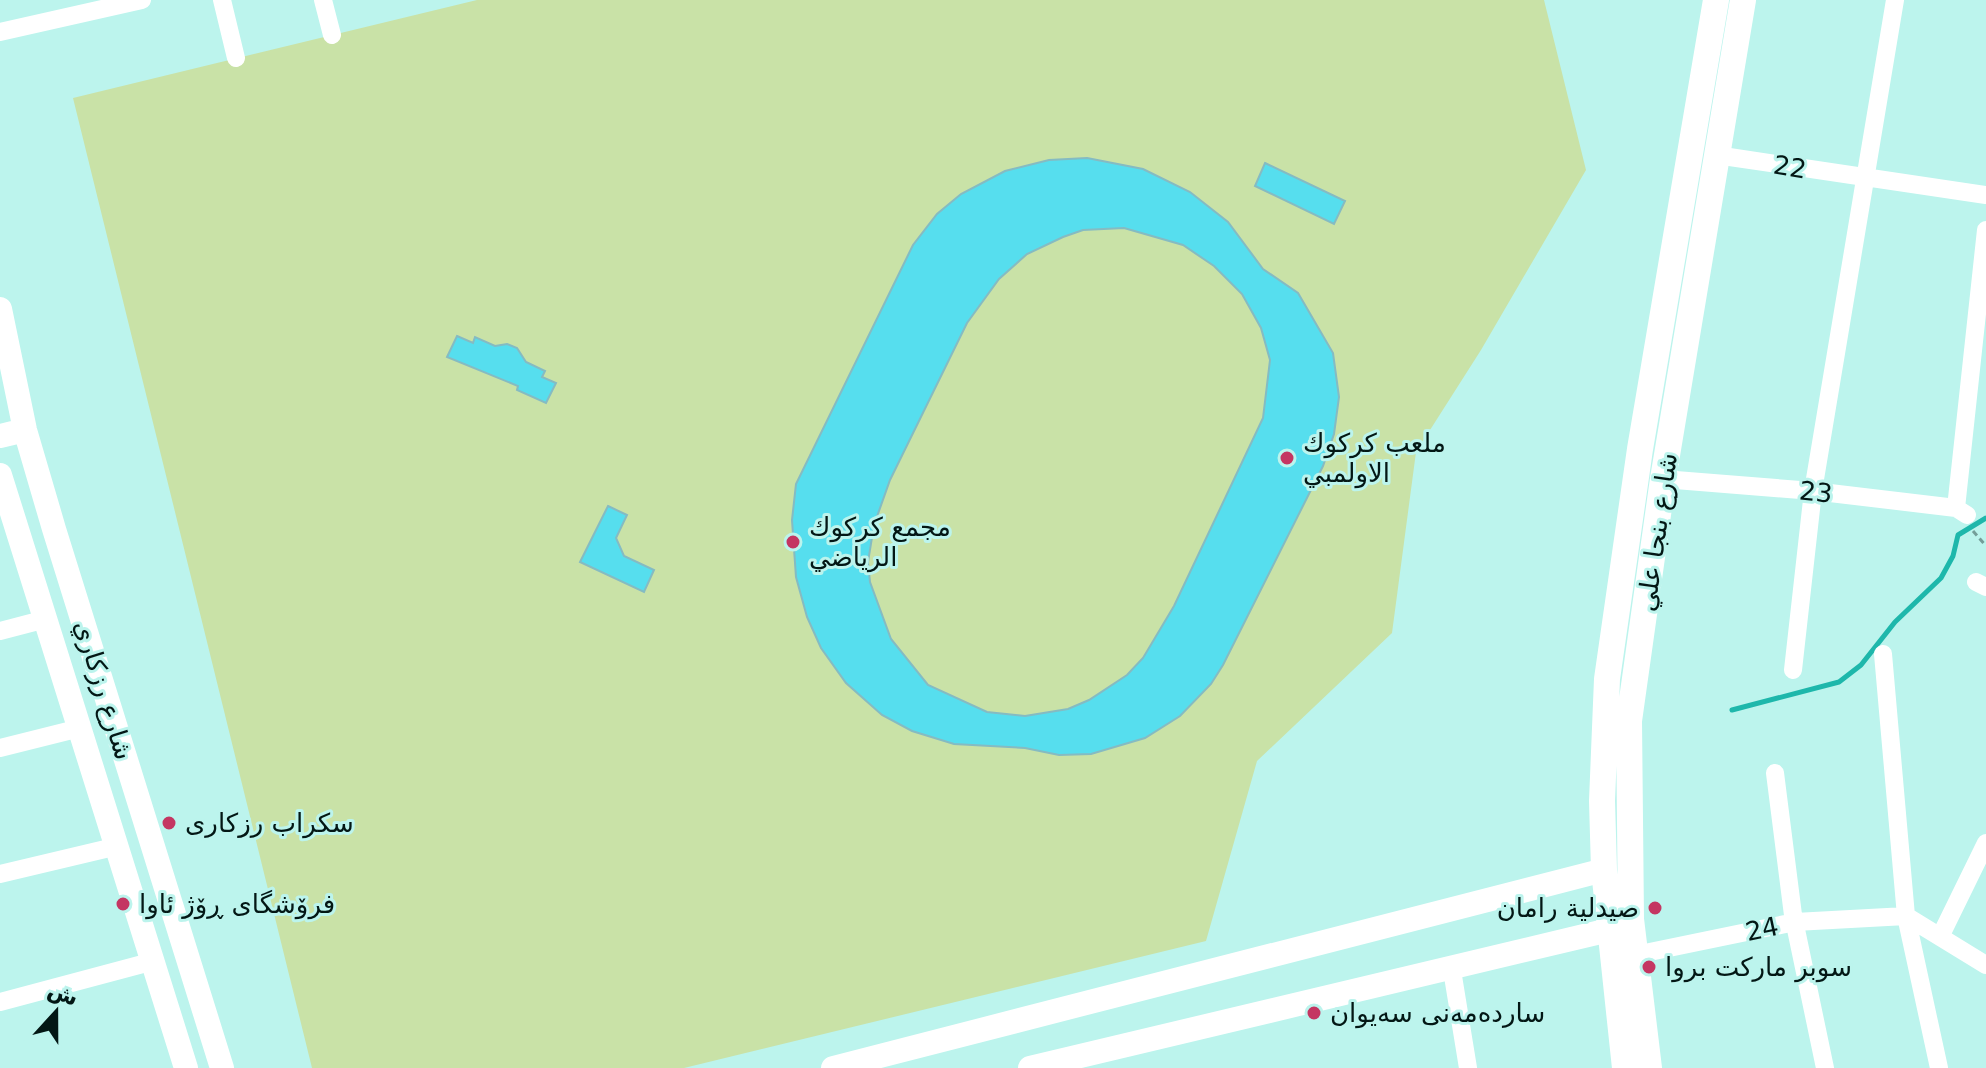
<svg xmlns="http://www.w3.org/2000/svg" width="1986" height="1068" font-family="'DejaVu Sans','Noto Sans Arabic',sans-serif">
	<rect width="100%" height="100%" fill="#bcf4ed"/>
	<!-- park -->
	<path fill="#c9e2a7" d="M 477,0 L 1544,0 L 1586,170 L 1481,350 L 1416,452 L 1392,633 L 1257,761 L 1206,941 L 684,1068 L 312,1068 L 73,98 Z"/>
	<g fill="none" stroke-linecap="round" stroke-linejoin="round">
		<!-- stream -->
		<path stroke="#1eb7ab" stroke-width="5" d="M 1732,710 L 1839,682 L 1861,665 L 1895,622 L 1941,578 L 1953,556 L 1958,535 L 1986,518"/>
	</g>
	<!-- building -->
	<path fill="#56deee" stroke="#85bbc2" stroke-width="2" fill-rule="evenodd" d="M 1087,158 L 1143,169 L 1190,192 L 1228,222 L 1263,269 L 1298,293 L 1333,353 L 1339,397 L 1334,434 L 1323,466 L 1223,665 L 1211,684 L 1180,716 L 1145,738 L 1091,754 L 1059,755 L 1025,748 L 954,744 L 912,731 L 882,715 L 846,683 L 821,648 L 807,617 L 796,577 L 792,520 L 796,484 L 913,245 L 937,214 L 961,194 L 1005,171 L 1049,160 ZM 1124,228 L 1183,245 L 1214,266 L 1242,294 L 1261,328 L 1270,360 L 1263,418 L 1174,606 L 1143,658 L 1127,675 L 1089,700 L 1068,709 L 1025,716 L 987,712 L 928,685 L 891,639 L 870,582 L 868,562 L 874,525 L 890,480 L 967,323 L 999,279 L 1027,254 L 1063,237 L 1083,230 Z
		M 1265,163 L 1345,201 L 1334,224 L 1255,186 Z
		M 457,336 L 473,343 L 475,337 L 495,346 L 507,344 L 517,348 L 526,362 L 545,371 L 542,377 L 556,383 L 546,403 L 517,390 L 518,386 L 447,357 Z
		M 608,506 L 627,515 L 616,538 L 624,556 L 654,570 L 644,592 L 580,562 Z"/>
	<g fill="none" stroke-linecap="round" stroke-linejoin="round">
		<!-- path -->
		<path stroke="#749e99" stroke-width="3" stroke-dasharray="6 4" stroke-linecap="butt" d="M 1973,531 L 1986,546"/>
		<!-- minor -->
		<path stroke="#fff" stroke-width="18" d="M 222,0 L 236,58
			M 323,0 L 332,35
			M 0,32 L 142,0
			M 1716,155 L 1986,195
			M 1663,479 L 1813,491 L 1956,508 L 1967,515
			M 1956,508 L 1986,230
			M 1976,582 L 1986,587
			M 0,631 L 46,619
			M 1883,654 L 1906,916 L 1939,1068
			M 1793,670 L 1813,491 L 1895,0
			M 0,748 L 80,728
			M 1775,773 L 1793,915 L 1825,1068
			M 0,874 L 118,846
			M 1940,937 L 1986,843
			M 1635,955 L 1795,922 L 1906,916 L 1986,965
			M 1452,970 L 1468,1068
			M 0,1002 L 154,961"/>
		<!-- tertiary -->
		<path stroke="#fff" stroke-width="24" d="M 0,309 L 25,430 L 54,529 L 222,1068
			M 0,436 L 25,430
			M 0,475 L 186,1068
			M 833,1068 L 1604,870
			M 1030,1068 L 1609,930"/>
		<!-- secondary -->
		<path stroke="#fff" stroke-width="26" d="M 1625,1068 L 1604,870 L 1602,801 L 1607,679 L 1640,449 L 1716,0
			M 1649,1068 L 1631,919 L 1629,721 L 1663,479 L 1743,0"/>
	</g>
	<!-- markers -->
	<g fill="#c43662" stroke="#bcf4ed" stroke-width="3">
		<circle cx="1287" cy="458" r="8"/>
		<circle cx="793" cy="542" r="8"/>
		<circle cx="169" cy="823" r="8"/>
		<circle cx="123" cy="904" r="8"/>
		<circle cx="1655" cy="908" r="8"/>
		<circle cx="1649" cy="967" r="8"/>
		<circle cx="1314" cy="1013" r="8"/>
	</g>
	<g text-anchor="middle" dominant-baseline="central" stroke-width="6" stroke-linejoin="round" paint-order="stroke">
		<!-- street labels -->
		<g font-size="26" fill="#031715" stroke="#bcf4ed">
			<text transform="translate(1790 167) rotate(9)">22</text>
			<text transform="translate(1816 492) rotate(6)">23</text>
			<text transform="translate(1657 532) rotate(-82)">شارع بنجا علي</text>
			<text transform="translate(104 690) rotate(73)">شارع رزكاري</text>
			<text transform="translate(1762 929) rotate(-12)">24</text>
		</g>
		<!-- poi labels -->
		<g font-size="26" fill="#031715" stroke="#bcf4ed" text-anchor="start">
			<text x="1303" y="443">ملعب كركوك<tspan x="1303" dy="30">الاولمبي</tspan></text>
			<text x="809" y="527">مجمع كركوك<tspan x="809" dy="30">الرياضي</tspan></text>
			<text x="185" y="823">سكراب رزكارى</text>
			<text x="139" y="904">فرۆشگای ڕۆژ ئاوا</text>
			<text x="1639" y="908" text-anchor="end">صيدلية رامان</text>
			<text x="1665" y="967">سوبر ماركت بروا</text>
			<text x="1330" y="1013">ساردەمەنی سەیوان</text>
		</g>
	</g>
	<!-- north arrow -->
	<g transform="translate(56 1012) rotate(21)" stroke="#bcf4ed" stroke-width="6" paint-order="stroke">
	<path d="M0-6L14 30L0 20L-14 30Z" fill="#031715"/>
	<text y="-12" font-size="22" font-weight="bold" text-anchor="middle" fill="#031715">ش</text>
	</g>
</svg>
